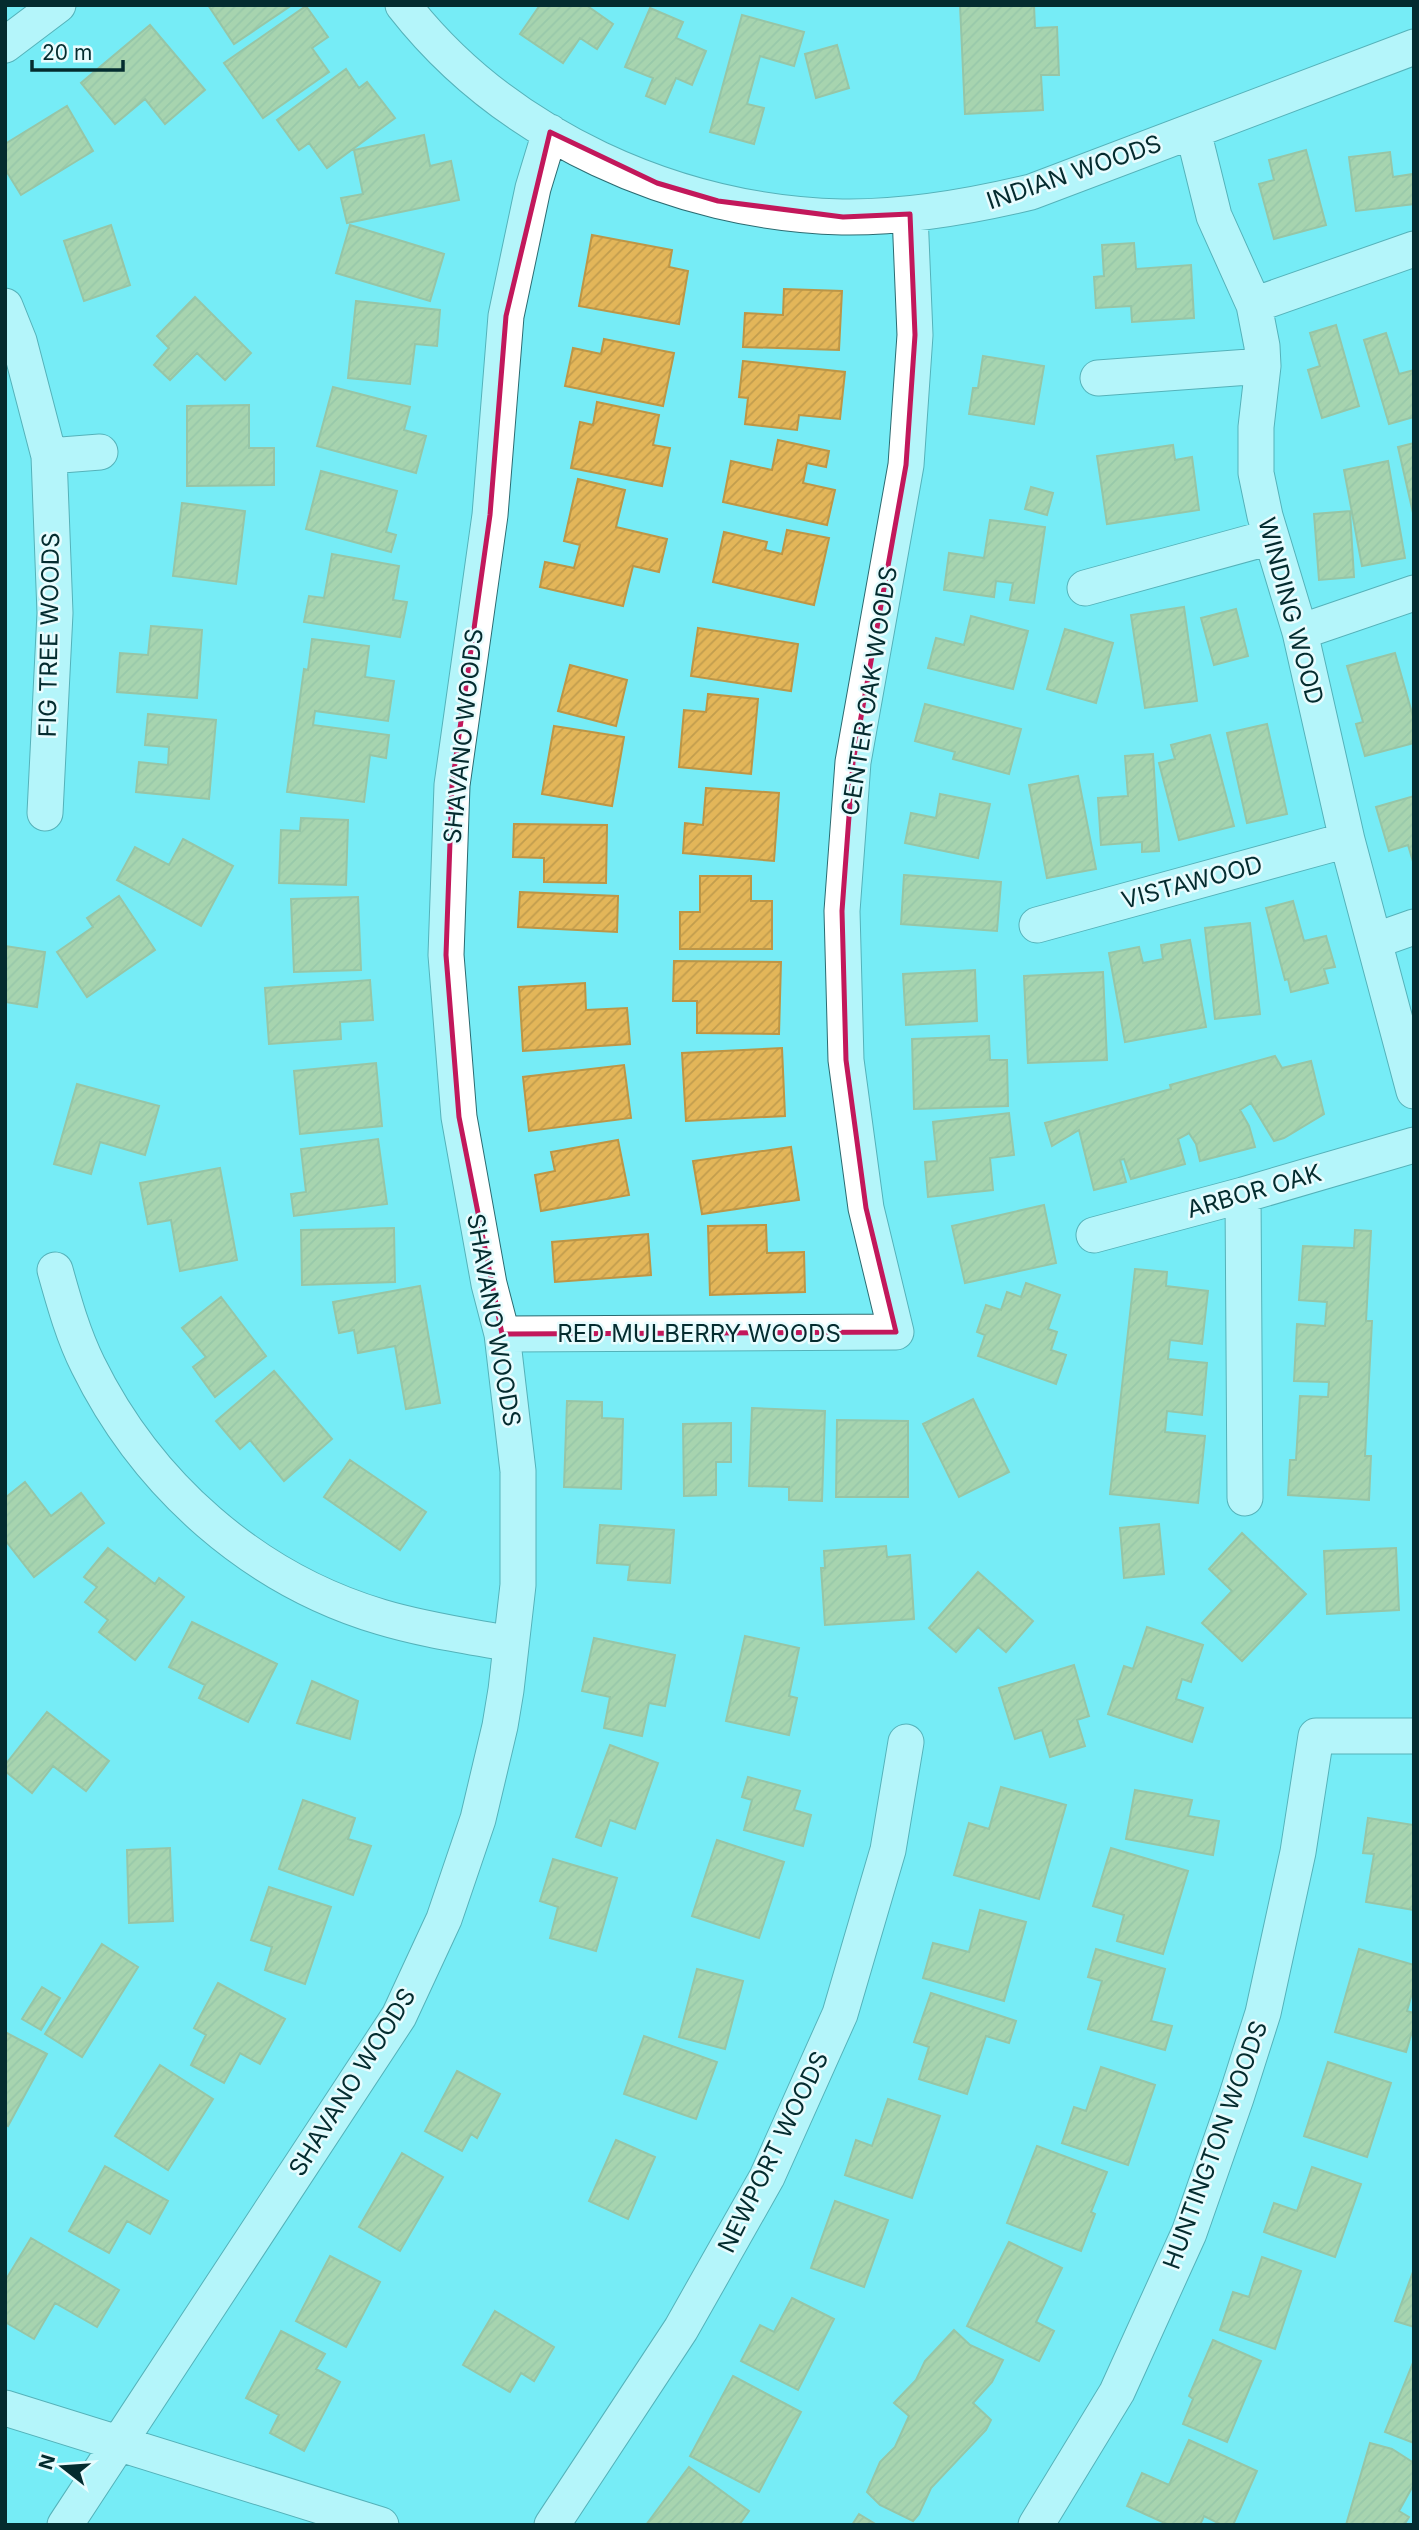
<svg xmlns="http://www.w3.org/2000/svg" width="1419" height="2530" font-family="Inter,sans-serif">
	<defs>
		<pattern id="building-hatch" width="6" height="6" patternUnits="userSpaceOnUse" patternTransform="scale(1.75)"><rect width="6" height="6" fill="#e3b659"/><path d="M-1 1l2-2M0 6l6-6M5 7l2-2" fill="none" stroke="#c19d4e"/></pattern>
	</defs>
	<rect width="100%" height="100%" fill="#76ecf6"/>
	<!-- building -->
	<path fill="url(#building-hatch)" stroke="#bc9647" stroke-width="2" d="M 208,5 L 292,5 L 234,44 Z
		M 540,5 L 586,5 L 613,24 L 597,49 L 580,38 L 563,63 L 520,34 Z
		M 960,5 L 1034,5 L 1035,28 L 1057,27 L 1059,75 L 1041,75 L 1043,110 L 965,114 Z
		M 306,6 L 328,37 L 312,48 L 329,72 L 263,118 L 224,63 Z
		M 650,8 L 683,22 L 676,38 L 706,51 L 692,85 L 676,78 L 665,104 L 646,96 L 653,78 L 625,67 Z
		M 742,15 L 804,32 L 794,66 L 760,56 L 747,104 L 764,108 L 754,144 L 710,132 Z
		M 150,25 L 205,90 L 165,124 L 145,99 L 115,124 L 81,83 Z
		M 837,45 L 849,88 L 816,98 L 805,54 Z
		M 346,69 L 359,88 L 367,82 L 395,118 L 327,168 L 309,143 L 299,150 L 277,120 Z
		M 67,106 L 93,151 L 21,195 L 5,169 L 5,144 Z
		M 424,135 L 430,166 L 451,161 L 459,200 L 347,223 L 341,198 L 363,194 L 354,150 Z
		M 1306,150 L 1326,225 L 1274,239 L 1259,184 L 1274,180 L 1269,160 Z
		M 1390,152 L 1393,177 L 1413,174 L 1414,204 L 1356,211 L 1349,157 Z
		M 111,225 L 130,285 L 84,301 L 64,241 Z
		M 350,225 L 444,254 L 430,301 L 336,273 Z
		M 592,235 L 672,250 L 669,267 L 688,271 L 679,324 L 579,306 Z
		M 1134,243 L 1136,269 L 1191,265 L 1194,318 L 1132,322 L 1131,306 L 1096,308 L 1094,277 L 1104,276 L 1102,245 Z
		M 784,289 L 842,291 L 839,350 L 743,347 L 745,313 L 783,315 Z
		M 195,297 L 251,353 L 225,380 L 197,353 L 170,380 L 154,365 L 169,348 L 157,336 Z
		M 356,301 L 440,310 L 437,346 L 415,344 L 410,384 L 348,378 Z
		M 1336,325 L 1359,406 L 1322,418 L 1308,370 L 1320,366 L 1310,333 Z
		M 1386,333 L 1399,374 L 1414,370 L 1414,417 L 1389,424 L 1364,340 Z
		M 604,339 L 674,353 L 663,406 L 565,386 L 573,348 L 601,354 Z
		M 983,356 L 1044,366 L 1034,424 L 969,414 L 973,388 L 978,388 Z
		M 743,361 L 845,372 L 840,419 L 799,415 L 797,430 L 745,424 L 748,398 L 739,397 Z
		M 333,387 L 410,407 L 404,430 L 426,436 L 416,473 L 317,446 Z
		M 597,402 L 659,415 L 653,445 L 670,448 L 662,486 L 571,468 L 580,422 L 593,425 Z
		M 249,405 L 249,448 L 274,448 L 274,485 L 187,486 L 187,406 Z
		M 778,440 L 829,451 L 826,467 L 807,463 L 803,483 L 835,490 L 827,525 L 723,502 L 731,461 L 772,470 Z
		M 1414,443 L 1414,513 L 1413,513 L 1398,447 Z
		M 1173,445 L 1175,460 L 1192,457 L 1199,510 L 1107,524 L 1097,456 Z
		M 1388,461 L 1405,558 L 1362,566 L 1344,470 Z
		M 321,471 L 397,491 L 386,532 L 396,535 L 391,552 L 306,529 Z
		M 578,479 L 625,490 L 616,527 L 667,539 L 659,572 L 633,566 L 623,606 L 540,587 L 545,562 L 574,568 L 580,545 L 564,541 Z
		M 1031,487 L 1053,493 L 1047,515 L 1025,509 Z
		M 182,503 L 245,511 L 236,584 L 173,576 Z
		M 1350,511 L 1354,577 L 1319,580 L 1314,514 Z
		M 990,520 L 1045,527 L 1034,603 L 1010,600 L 1013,583 L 996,581 L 994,597 L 944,590 L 949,553 L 984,558 Z
		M 787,530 L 829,538 L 814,605 L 713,582 L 724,532 L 767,542 L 765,550 L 782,554 Z
		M 332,554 L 399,566 L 393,600 L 407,602 L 400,637 L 304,622 L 309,596 L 324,598 Z
		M 1184,607 L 1197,701 L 1145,708 L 1131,615 Z
		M 1236,609 L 1248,656 L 1214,665 L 1201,618 Z
		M 971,616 L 1028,631 L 1013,689 L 928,668 L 936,638 L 964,645 Z
		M 151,626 L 202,630 L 197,698 L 117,692 L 120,653 L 148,655 Z
		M 698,628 L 798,644 L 791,691 L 691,676 Z
		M 1065,629 L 1113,643 L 1096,703 L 1047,689 Z
		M 312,639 L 369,646 L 365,677 L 394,681 L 388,721 L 315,711 L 313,725 L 389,735 L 386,758 L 370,755 L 364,802 L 287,792 L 304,669 L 308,670 Z
		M 1395,653 L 1414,720 L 1414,743 L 1365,756 L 1356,724 L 1363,722 L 1347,666 Z
		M 570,665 L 627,680 L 616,726 L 558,711 Z
		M 708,694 L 758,699 L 751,774 L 679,767 L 684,710 L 706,712 Z
		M 925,704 L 1021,729 L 1009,774 L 953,759 L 955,752 L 915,741 Z
		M 148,714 L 216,720 L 209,799 L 136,792 L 139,762 L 168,765 L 169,747 L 145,745 Z
		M 1267,724 L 1287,814 L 1247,823 L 1227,733 Z
		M 554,726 L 624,737 L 612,806 L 542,794 Z
		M 1210,735 L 1234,826 L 1179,840 L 1159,763 L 1175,759 L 1171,745 Z
		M 1153,754 L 1159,851 L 1142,852 L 1142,842 L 1101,845 L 1098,798 L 1128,796 L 1125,756 Z
		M 1078,776 L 1096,869 L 1047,878 L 1029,785 Z
		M 706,788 L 779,793 L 774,861 L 683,853 L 685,823 L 703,825 Z
		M 940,794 L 990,804 L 978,858 L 905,843 L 911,813 L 936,818 Z
		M 1414,796 L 1414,865 L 1408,845 L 1389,851 L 1376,807 Z
		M 301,818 L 348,820 L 346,885 L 279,883 L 281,830 L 300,831 Z
		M 514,824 L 607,825 L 606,883 L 544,882 L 544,858 L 513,857 Z
		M 183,839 L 233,866 L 201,926 L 117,880 L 135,847 L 169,865 Z
		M 904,875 L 1001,882 L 997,931 L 901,924 Z
		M 700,876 L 751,876 L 751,901 L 772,901 L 772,949 L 680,949 L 680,912 L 700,912 Z
		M 520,892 L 618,896 L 617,932 L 518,927 Z
		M 119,896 L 155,950 L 87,997 L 57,952 L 93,927 L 87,918 Z
		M 358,897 L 361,970 L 294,972 L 291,899 Z
		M 1293,901 L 1304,941 L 1326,936 L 1335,967 L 1324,969 L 1328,983 L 1291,992 L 1288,979 L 1285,980 L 1266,908 Z
		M 1250,923 L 1260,1014 L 1215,1019 L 1205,928 Z
		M 1190,940 L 1206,1027 L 1125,1042 L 1109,953 L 1139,947 L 1143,963 L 1163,959 L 1161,945 Z
		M 5,946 L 45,952 L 37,1007 L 5,1002 Z
		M 674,961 L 781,962 L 779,1034 L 697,1033 L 697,1001 L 673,1001 Z
		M 975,970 L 977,1021 L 906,1025 L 903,974 Z
		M 1103,972 L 1107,1060 L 1028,1063 L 1024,976 Z
		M 370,980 L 373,1020 L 340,1022 L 341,1039 L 269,1044 L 265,988 Z
		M 585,983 L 586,1010 L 627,1008 L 630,1044 L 523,1051 L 519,987 Z
		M 989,1036 L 990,1060 L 1007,1060 L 1008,1106 L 914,1109 L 912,1039 Z
		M 782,1048 L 785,1116 L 686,1121 L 682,1053 Z
		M 1275,1056 L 1282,1068 L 1311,1061 L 1324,1114 L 1284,1138 L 1274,1141 L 1251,1103 L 1240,1110 L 1249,1126 L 1255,1147 L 1200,1161 L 1196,1144 L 1189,1133 L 1178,1139 L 1185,1164 L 1131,1179 L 1124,1159 L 1120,1160 L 1126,1182 L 1094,1190 L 1079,1130 L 1052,1146 L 1045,1123 L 1171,1089 L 1170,1085 Z
		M 376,1063 L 382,1126 L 300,1134 L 294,1071 Z
		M 624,1065 L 631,1118 L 529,1131 L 523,1077 Z
		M 77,1084 L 159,1106 L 145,1155 L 100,1142 L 91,1174 L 54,1164 Z
		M 1009,1113 L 1014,1155 L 990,1158 L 993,1190 L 928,1197 L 925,1162 L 937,1161 L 933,1122 Z
		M 378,1139 L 387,1204 L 294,1216 L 291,1194 L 306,1192 L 301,1149 Z
		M 618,1140 L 629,1195 L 541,1211 L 535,1175 L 555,1171 L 551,1152 Z
		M 791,1147 L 799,1200 L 702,1214 L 693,1161 Z
		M 220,1168 L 237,1260 L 180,1271 L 171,1220 L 148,1224 L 140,1183 Z
		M 1044,1205 L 1056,1263 L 965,1283 L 952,1226 Z
		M 766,1225 L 767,1253 L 804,1252 L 805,1292 L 710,1295 L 708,1226 Z
		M 394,1228 L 395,1282 L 302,1285 L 301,1230 Z
		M 1355,1230 L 1371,1231 L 1366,1321 L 1372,1321 L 1365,1456 L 1371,1456 L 1369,1500 L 1288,1495 L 1290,1460 L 1296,1460 L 1300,1396 L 1328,1397 L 1329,1382 L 1294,1381 L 1297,1324 L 1325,1326 L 1327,1302 L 1299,1300 L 1303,1246 L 1354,1248 Z
		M 648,1234 L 651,1275 L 555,1282 L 552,1242 Z
		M 1135,1269 L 1167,1272 L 1166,1286 L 1208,1291 L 1202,1344 L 1170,1340 L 1168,1359 L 1207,1363 L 1202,1415 L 1167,1411 L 1165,1432 L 1205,1436 L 1198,1503 L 1110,1494 Z
		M 1026,1283 L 1060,1295 L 1048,1329 L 1057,1332 L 1051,1350 L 1066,1355 L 1056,1384 L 978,1356 L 985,1335 L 977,1332 L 986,1305 L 1001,1310 L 1007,1292 L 1021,1297 Z
		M 420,1286 L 440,1403 L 406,1409 L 395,1346 L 358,1353 L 354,1330 L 339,1333 L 333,1302 Z
		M 221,1297 L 266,1356 L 215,1397 L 193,1367 L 206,1357 L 182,1328 Z
		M 274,1371 L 332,1439 L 284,1481 L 250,1440 L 240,1449 L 216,1421 Z
		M 973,1399 L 1009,1472 L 959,1497 L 923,1424 Z
		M 567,1401 L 602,1402 L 602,1418 L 623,1419 L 621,1489 L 564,1487 Z
		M 752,1408 L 825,1411 L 822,1501 L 789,1500 L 789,1487 L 749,1486 Z
		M 837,1420 L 908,1421 L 908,1497 L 836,1497 Z
		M 731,1423 L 731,1462 L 716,1462 L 716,1495 L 684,1496 L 683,1424 Z
		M 350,1460 L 426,1512 L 400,1550 L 324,1497 Z
		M 25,1482 L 51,1516 L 81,1493 L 104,1523 L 34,1577 L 5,1540 L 5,1498 Z
		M 1159,1524 L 1164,1574 L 1124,1578 L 1120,1528 Z
		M 600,1525 L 674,1530 L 670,1583 L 628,1580 L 630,1565 L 597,1563 Z
		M 1242,1533 L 1306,1594 L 1242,1661 L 1202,1623 L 1232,1591 L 1209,1569 Z
		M 886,1546 L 887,1557 L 910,1555 L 914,1619 L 825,1625 L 821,1568 L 825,1568 L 824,1551 Z
		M 108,1548 L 155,1584 L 159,1578 L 184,1597 L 135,1660 L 99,1632 L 108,1620 L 85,1602 L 97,1587 L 84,1577 Z
		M 1396,1548 L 1399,1610 L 1327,1614 L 1324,1551 Z
		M 978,1572 L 1033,1621 L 1006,1652 L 978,1627 L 956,1652 L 929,1628 Z
		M 192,1622 L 277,1664 L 248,1722 L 199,1698 L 205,1685 L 169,1667 Z
		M 1147,1627 L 1203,1645 L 1191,1682 L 1182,1679 L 1176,1699 L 1203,1708 L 1192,1742 L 1108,1714 L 1124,1666 L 1133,1669 Z
		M 745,1636 L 799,1648 L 789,1696 L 797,1698 L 789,1735 L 726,1721 Z
		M 594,1638 L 675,1655 L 665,1706 L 649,1703 L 642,1736 L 604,1728 L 610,1697 L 582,1691 Z
		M 1074,1665 L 1089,1716 L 1077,1720 L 1085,1746 L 1050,1757 L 1042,1730 L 1015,1739 L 999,1688 Z
		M 312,1681 L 358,1701 L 350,1739 L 297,1723 Z
		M 47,1712 L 109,1761 L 86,1791 L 53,1766 L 32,1793 L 5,1771 L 5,1765 Z
		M 610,1745 L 658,1763 L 635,1829 L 610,1820 L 601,1846 L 576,1837 Z
		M 748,1777 L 800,1791 L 794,1810 L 811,1815 L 803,1846 L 744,1830 L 752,1800 L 742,1797 Z
		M 1001,1787 L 1066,1805 L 1039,1899 L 954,1875 L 969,1823 L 989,1829 Z
		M 1135,1790 L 1192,1800 L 1188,1816 L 1219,1821 L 1213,1855 L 1126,1839 Z
		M 303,1800 L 355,1818 L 348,1839 L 371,1846 L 353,1895 L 279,1869 Z
		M 1368,1818 L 1414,1825 L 1414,1910 L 1366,1902 L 1374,1854 L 1363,1853 Z
		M 717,1840 L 784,1862 L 759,1938 L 692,1916 Z
		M 170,1848 L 173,1921 L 129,1923 L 127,1850 Z
		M 1111,1848 L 1188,1871 L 1163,1954 L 1117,1941 L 1124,1915 L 1093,1906 Z
		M 553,1859 L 617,1878 L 596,1951 L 550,1938 L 558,1907 L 540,1901 Z
		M 269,1887 L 331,1907 L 305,1984 L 265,1970 L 272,1947 L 251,1940 Z
		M 980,1910 L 1026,1922 L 1004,2001 L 923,1978 L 933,1943 L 969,1952 Z
		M 102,1944 L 138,1967 L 82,2057 L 45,2034 Z
		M 1096,1949 L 1165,1969 L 1151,2021 L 1172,2026 L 1165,2050 L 1088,2029 L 1102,1981 L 1088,1977 Z
		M 1359,1949 L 1414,1965 L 1414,1986 L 1407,2011 L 1414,2013 L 1414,2025 L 1406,2052 L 1335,2032 Z
		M 697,1969 L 743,1981 L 725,2049 L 679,2037 Z
		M 218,1983 L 285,2019 L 260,2064 L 240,2053 L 224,2083 L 191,2065 L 206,2035 L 194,2028 Z
		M 42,1987 L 60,1998 L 41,2030 L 22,2019 Z
		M 931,1993 L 1016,2021 L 1009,2043 L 986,2036 L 967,2094 L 919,2079 L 929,2047 L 914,2042 Z
		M 5,2032 L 47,2054 L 8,2126 L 5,2124 Z
		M 644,2036 L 717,2062 L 696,2119 L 624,2094 Z
		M 1328,2062 L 1391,2083 L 1367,2157 L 1304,2136 Z
		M 160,2065 L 213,2099 L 168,2170 L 115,2136 Z
		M 1101,2067 L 1155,2085 L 1128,2165 L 1062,2143 L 1074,2107 L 1086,2111 Z
		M 457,2071 L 500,2094 L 477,2138 L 471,2134 L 462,2151 L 425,2131 Z
		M 888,2099 L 940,2116 L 912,2198 L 845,2175 L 856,2140 L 872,2146 Z
		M 616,2140 L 655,2157 L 628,2219 L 589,2201 Z
		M 1037,2146 L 1107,2172 L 1091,2212 L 1095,2214 L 1081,2251 L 1007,2223 Z
		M 402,2153 L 443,2177 L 400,2251 L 359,2227 Z
		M 105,2166 L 168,2201 L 150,2234 L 127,2221 L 109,2253 L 69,2231 Z
		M 1312,2167 L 1361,2184 L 1335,2257 L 1264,2232 L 1274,2203 L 1297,2211 Z
		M 835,2201 L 888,2220 L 864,2287 L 811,2268 Z
		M 31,2238 L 119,2290 L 97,2327 L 55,2303 L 34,2339 L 5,2322 L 5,2281 Z
		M 1009,2242 L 1062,2268 L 1036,2322 L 1054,2331 L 1039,2361 L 967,2326 Z
		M 330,2256 L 380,2282 L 346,2347 L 296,2321 Z
		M 1262,2257 L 1301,2271 L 1275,2349 L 1220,2330 L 1233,2292 L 1249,2297 Z
		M 1414,2269 L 1414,2327 L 1395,2321 Z
		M 792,2298 L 834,2319 L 798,2390 L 741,2361 L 760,2325 L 774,2332 Z
		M 495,2311 L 554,2347 L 534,2381 L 521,2373 L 510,2392 L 463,2365 Z
		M 954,2330 L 970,2345 L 1003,2360 L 992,2382 L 973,2403 L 991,2420 L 986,2430 L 931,2488 L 919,2514 L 913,2521 L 880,2505 L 867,2492 L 880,2462 L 895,2447 L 909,2416 L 894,2403 L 916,2380 L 925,2361 Z
		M 281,2331 L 325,2354 L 316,2369 L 340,2382 L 304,2451 L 270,2433 L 279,2415 L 246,2398 Z
		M 1213,2340 L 1261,2361 L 1227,2442 L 1183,2424 L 1193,2399 L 1189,2396 Z
		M 1414,2360 L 1414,2443 L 1385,2432 Z
		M 733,2376 L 801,2412 L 759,2492 L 690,2456 Z
		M 1189,2440 L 1257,2471 L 1233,2525 L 1222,2525 L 1204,2516 L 1200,2525 L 1169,2525 L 1127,2506 L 1142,2473 L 1169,2485 Z
		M 1370,2443 L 1392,2449 L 1414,2463 L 1414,2484 L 1399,2511 L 1409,2517 L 1404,2525 L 1346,2525 Z
		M 689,2467 L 749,2511 L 739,2525 L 646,2525 Z
		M 859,2514 L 877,2525 L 852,2525 Z"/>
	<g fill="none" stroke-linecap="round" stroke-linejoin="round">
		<!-- street casing -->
		<g stroke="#2c6b71" stroke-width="37">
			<path id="street" d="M 403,5 C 506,137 677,213 842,217 C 906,218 969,207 1031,192 L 1414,47
				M 5,45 L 58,5
				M 1193,131 L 1214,216 L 1254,305 L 1262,346 L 1263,366 L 1256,427 L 1256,473 L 1265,516 L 1300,632 L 1347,840 L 1414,1091
				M 1254,305 L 1414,249
				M 5,306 L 19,341 L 49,456 L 55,613 L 45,813
				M 1098,378 L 1263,366
				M 49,456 L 100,452
				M 1085,588 L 1271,537
				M 1300,632 L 1414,593
				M 1037,925 L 1347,840
				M 1374,941 L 1414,927
				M 1243,1195 L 1245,1498
				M 1094,1235 L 1243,1195 L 1414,1145
				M 55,1270 C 64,1302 73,1335 88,1365 C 147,1485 253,1579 381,1617 C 424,1630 468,1636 511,1644
				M 502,1334 L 896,1332 L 866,1208 L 846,1060 L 842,911 L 853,762 L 906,465 L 915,335 L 910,214
				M 5,2408 L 381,2525
				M 65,2525 L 399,2016 L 444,1919 L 478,1819 L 500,1726 L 506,1690 L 518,1585 L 518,1471 L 502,1334 L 489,1284 L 459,1117 L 446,955 L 452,785 L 490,515 L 506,316 L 533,188 L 550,132
				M 552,2525 L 681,2329 L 767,2177 L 840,2014 L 888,1850 L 906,1742
				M 1036,2525 L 1117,2392 L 1189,2233 L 1236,2098 L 1263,2013 L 1298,1852 L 1316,1736 L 1414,1736"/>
		</g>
		<!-- street -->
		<use href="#street" stroke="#fff" stroke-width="35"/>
	</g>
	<!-- marked area -->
	<path d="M0 0H1419V2530H0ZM 550,132 L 657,183 L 718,201 L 843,217 L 910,214 L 915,335 L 906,465 L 853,762 L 842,911 L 846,1060 L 866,1208 L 896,1332 L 502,1334 L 459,1117 L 446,955 L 452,785 L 490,515 L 506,316 Z" fill="#76ecf6" fill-opacity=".55" fill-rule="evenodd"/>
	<path fill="none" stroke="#c2185b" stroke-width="5" stroke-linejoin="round" d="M 550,132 L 657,183 L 718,201 L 843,217 L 910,214 L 915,335 L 906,465 L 853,762 L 842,911 L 846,1060 L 866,1208 L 896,1332 L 502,1334 L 459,1117 L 446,955 L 452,785 L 490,515 L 506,316 Z"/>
	<g text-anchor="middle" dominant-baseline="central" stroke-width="5" stroke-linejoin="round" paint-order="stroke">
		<!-- street labels -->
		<g font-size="24" fill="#042c2f" stroke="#e8fcfe">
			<text transform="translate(1074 172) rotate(-19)">INDIAN WOODS</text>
			<text transform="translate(1291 611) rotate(75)">WINDING WOOD</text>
			<text transform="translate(49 635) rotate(-89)">FIG TREE WOODS</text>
			<text transform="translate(869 691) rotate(-81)">CENTER OAK WOODS</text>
			<text transform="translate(463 736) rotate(-84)">SHAVANO WOODS</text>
			<text transform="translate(1192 882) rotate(-15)">VISTAWOOD</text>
			<text transform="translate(1254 1191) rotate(-16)">ARBOR OAK</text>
			<text transform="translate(494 1320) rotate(80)">SHAVANO WOODS</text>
			<text x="699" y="1333">RED MULBERRY WOODS</text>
			<text transform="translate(352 2082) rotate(-58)">SHAVANO WOODS</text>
			<text transform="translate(1215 2145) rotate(-70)">HUNTINGTON WOODS</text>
			<text transform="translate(773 2152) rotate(-64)">NEWPORT WOODS</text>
		</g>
	</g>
	<!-- border -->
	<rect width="1419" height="2530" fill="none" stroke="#042c2f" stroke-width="14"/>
	<!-- north arrow -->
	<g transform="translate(63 2467) rotate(287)" stroke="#e8fcfe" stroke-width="5" paint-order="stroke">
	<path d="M0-5L12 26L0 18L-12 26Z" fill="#042c2f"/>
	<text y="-10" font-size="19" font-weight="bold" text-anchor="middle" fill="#042c2f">N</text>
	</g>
	<!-- scale -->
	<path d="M32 60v10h91v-10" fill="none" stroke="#042c2f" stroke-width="3.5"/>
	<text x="42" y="60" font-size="21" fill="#042c2f" stroke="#e8fcfe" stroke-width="5" paint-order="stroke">20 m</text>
</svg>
